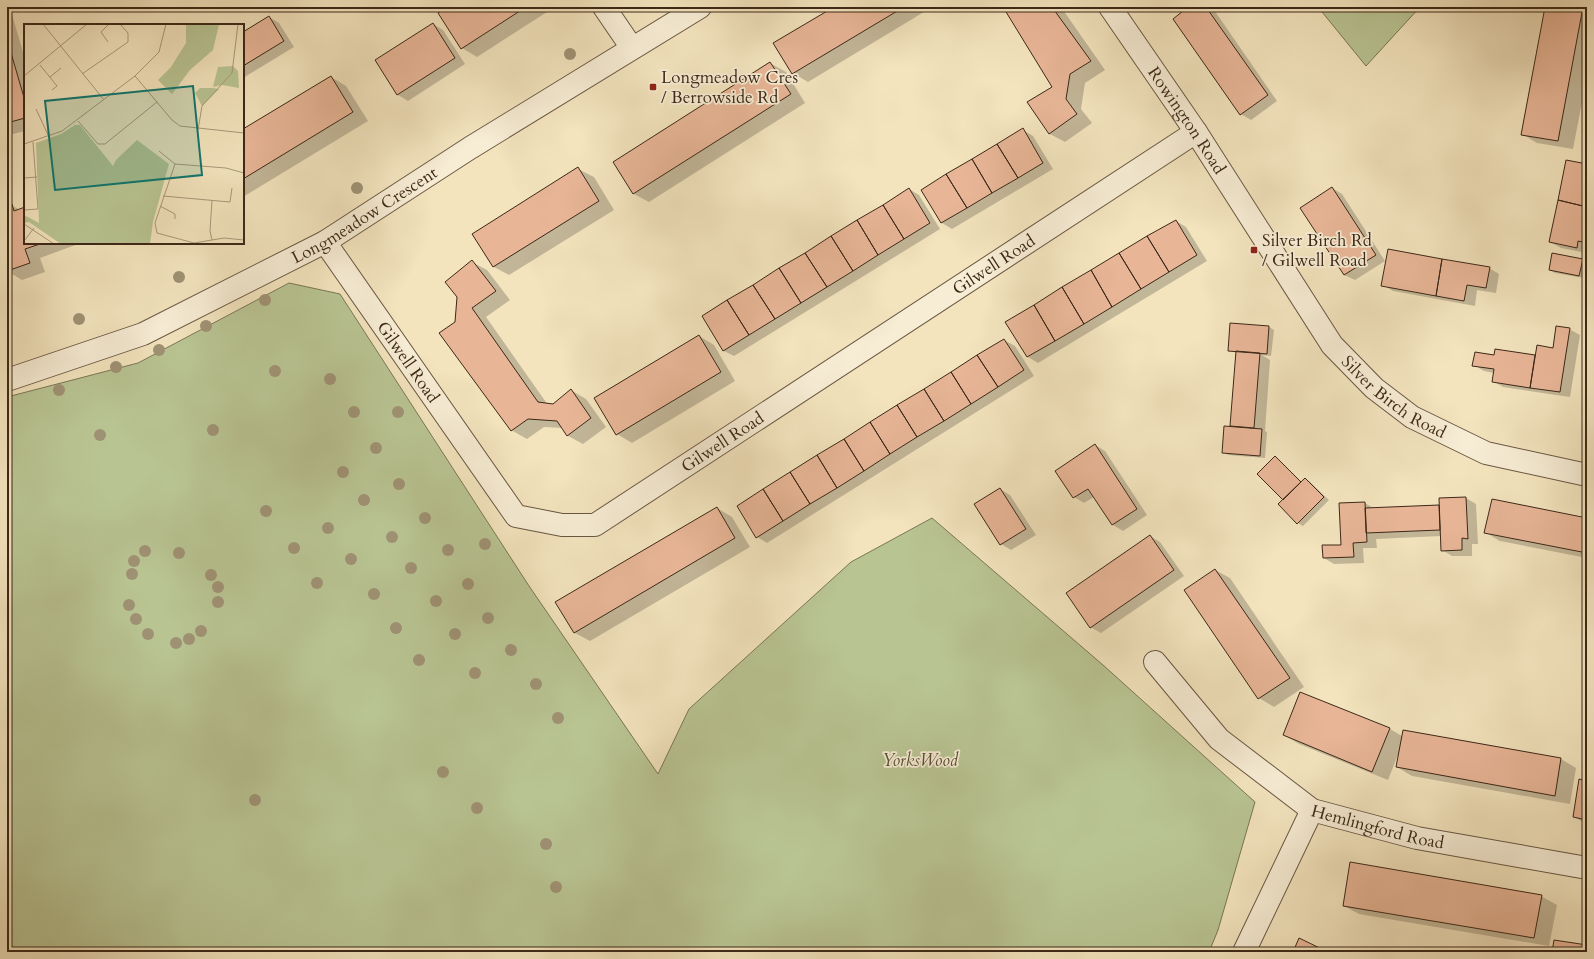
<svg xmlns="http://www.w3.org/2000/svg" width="1594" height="959" font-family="Cardo,serif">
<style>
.green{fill:#b9c493;stroke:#7a7656}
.shadow{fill:#0003}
.building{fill:#e8b697;stroke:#3c2818}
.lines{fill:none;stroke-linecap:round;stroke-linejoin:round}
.street-casing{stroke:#6a5742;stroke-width:24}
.street{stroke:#f7edd5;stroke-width:22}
.tree{fill:#9f9274}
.poi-dot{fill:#8f2418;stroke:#f7edd5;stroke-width:1.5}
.labels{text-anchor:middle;stroke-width:3.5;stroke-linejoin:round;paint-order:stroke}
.poi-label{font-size:17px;fill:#3c2818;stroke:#f7edd5;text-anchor:start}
.street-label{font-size:17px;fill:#3c2818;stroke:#f7edd5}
.park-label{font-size:17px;font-style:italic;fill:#5b4f37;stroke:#f7edd5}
.inset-road{fill:none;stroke:#aa997c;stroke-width:1}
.view{fill:#0f766e;fill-opacity:0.15;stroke:#0f766e;stroke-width:2}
.inset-edge{fill:none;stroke:#3c2818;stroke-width:2}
</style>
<rect width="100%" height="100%" fill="#f3e4be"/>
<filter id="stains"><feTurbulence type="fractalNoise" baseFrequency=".005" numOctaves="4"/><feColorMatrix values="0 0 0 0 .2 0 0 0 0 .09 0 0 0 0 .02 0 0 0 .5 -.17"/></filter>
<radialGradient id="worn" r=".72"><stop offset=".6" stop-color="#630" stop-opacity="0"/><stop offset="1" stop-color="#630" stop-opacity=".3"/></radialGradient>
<path class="green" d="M1318 7H1420L1366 66Z
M289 283 340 294 529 586 658 774 689 709 851 562 932 518 1103 665 1255 802 1218 930 1209 952H7V397L138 363Z"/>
<path class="shadow" d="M450 7H544L547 12 477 57 462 48Z
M836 7H921L924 12 808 82 793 73Z
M1004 7H1061L1105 70 1085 83 1081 109 1092 123 1065 142 1050 134 1028 103 1053 87Z
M1190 7H1212L1277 101 1251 120 1241 114Z
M1546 7H1587V76L1573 149 1537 143 1522 134Z
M7 8 11 11 25 59V131L9 135 7 134Z
M269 17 279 23 294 47 243 78V33Z
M433 24 443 30 465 64 408 101 398 95Z
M770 63 786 72 805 103 649 202 634 194Z
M331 77 346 86 368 121 243 197V131Z
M1023 130 1033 136 1053 169 952 229 942 223 922 190Z
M1587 165V253L1561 248 1550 242Z
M578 169 594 177 614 210 509 275 494 267 474 235Z
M1332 188 1342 194 1385 261 1355 280 1344 275Z
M909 189 919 195 940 229 734 356 724 351 703 317Z
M11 205 20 210 25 208V243H81L40 258 45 272 22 280 7 271V207Z
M1176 221 1186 227 1207 261 1038 363 1028 357 1006 322Z
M1582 260 1587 262 1584 278 1555 273 1550 270Z
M472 262 487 270 510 300 486 317 548 405H554L571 390 586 399 606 427 583 444 568 436 563 428 544 427 527 439 511 430 456 323Z
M1489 268 1499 274 1496 293 1477 290 1475 306 1393 291 1383 285Z
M1269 327 1274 330 1271 356 1262 355 1270 360 1265 431 1267 432 1265 458 1228 455 1223 452 1231 427 1237 353 1229 350Z
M1569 329 1580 335 1570 397 1503 387 1493 381 1494 373 1484 371 1474 365 1495 356 1496 350 1536 356 1554 349Z
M699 336 714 345 735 381 632 443 617 434Z
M1004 340 1015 346 1034 376 767 543 757 537Z
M1095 445 1105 451 1147 515 1123 531 1113 525 1094 497 1084 503 1074 497 1056 471Z
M1275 457 1302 483 1306 479 1310 482 1329 500 1303 526 1298 523 1284 500Z
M1000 489 1010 495 1036 535 1011 550 1001 544Z
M1466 498 1476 504 1478 544H1472V556H1452L1442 550 1441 536 1376 539 1377 548H1363L1364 563 1334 564 1324 558 1342 546 1365 503 1375 509 1440 506Z
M717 508 732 517 750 547 590 641 575 633 557 603Z
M1587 519V558L1500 541 1485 532Z
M1150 536 1160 542 1184 576 1101 633 1090 627Z
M1215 570 1230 578 1304 687 1274 707 1259 698Z
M1390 729 1402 736 1403 731 1561 759 1576 768 1570 804 1412 776 1397 767 1399 752 1388 780 1299 744 1284 735Z
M1587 782V824L1574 817Z
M1541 896 1557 905 1549 946 1359 914 1344 906Z"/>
<path class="building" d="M448 7H526L461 49 438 13Z
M834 7H904L792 74 773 43Z
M1003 7H1052L1091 61 1070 74 1066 99 1077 114 1049 134 1027 102 1052 87Z
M1188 7H1206L1268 95 1240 115 1173 19Z
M1545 7H1583L1558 141 1521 135Z
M269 16 284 41 243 66V32Z
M433 23 455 58 397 95 375 60Z
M7 39 25 101V118L7 123Z
M770 62 791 94 633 194 613 162Z
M331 76 353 112 243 179V129Z
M1023 128 1043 163 1018 178 997 144Z
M997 144 1018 178 992 193 972 159Z
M972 159 992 193 967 208 946 174Z
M1566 160 1587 164V207L1558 200Z
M578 167 599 201 493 267 472 234Z
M946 174 967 208 941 223 921 190Z
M1332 187 1376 255 1344 275 1300 208Z
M909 188 930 223 904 239 883 205Z
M1558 200 1587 207V243L1578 241 1577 248 1549 242Z
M12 204 14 211 25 207V243H43L25 249 30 263 7 271V206Z
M883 205 904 239 878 255 857 220Z
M857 220 878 255 853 271 831 236Z
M1176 220 1197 255 1169 272 1147 236Z
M831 236 853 271 827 287 805 253Z
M1147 236 1169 272 1141 289 1119 253Z
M1388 249 1442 259 1436 296 1381 286Z
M805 253 827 287 801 303 779 268Z
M1119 253 1141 289 1112 307 1091 270Z
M1552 253 1583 259 1579 276 1549 270Z
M1442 259 1490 267 1486 288 1467 285 1464 301 1436 296Z
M472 260 496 291 472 308 538 402 553 404 571 389 591 418 567 436 557 421 528 419 511 431 439 333 455 322 457 297 445 282Z
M779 268 801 303 775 319 753 285Z
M1091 270 1112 307 1084 324 1062 287Z
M753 285 775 319 749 335 727 300Z
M1062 287 1084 324 1055 341 1034 305Z
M727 300 749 335 723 351 702 316Z
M1034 305 1055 341 1027 357 1005 322Z
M1230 323 1269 326 1267 354 1228 351Z
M1556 326 1570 328 1560 392 1530 388 1537 345 1553 348Z
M699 335 721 372 616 435 594 398Z
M1004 339 1024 370 998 387 977 355Z
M1495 349 1535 355 1530 388 1492 382 1494 369 1472 366 1475 352 1494 355Z
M1236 351 1260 353 1254 428 1230 426Z
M977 355 998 387 971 404 951 372Z
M951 372 971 404 944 421 924 389Z
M924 389 944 421 917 437 897 405Z
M897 405 917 437 890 454 870 422Z
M870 422 890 454 864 471 844 439Z
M1224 426 1262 429 1260 456 1222 453Z
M844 439 864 471 837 488 817 455Z
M1095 444 1137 509 1112 525 1088 489 1073 498 1055 471Z
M817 455 837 488 810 504 790 472Z
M1275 456 1301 482 1283 500 1257 474Z
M790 472 810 504 783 521 763 489Z
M1305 478 1324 497 1297 524 1278 504Z
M1000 488 1026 529 1000 545 974 504Z
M763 489 783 521 756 538 737 506Z
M1466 497 1468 539 1462 538V550L1441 551 1439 498Z
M1492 499 1587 518V553L1484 533Z
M1365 502 1367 542 1353 543 1354 557 1323 558 1322 545H1341L1339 503Z
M1439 505 1440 530 1366 533 1365 508Z
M717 507 735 538 574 633 555 602Z
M1150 535 1174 570 1090 628 1066 593Z
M1215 569 1290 678 1258 699 1184 590Z
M1300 692 1390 728 1372 772 1283 735Z
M1403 730 1561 758 1555 796 1396 767Z
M1579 779 1587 781V820L1573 817Z
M1350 862 1542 895 1534 938 1343 906Z
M1299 938 1328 952H1293Z
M1554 940 1587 945V952H1552Z"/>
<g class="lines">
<defs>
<g id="street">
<path d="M604 7 632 48"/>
<path id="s1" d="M1110 7 1196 132 1332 345 1374 388 1412 417 1486 453 1587 475"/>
<path id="s2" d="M325 242 516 516 562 525H595L1196 132"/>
<path id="s3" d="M7 380 143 334 325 242 470 148 700 7"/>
<path id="s4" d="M1155 662 1219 739 1312 810 1417 838 1587 868"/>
<path d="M1244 952 1312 810"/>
</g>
</defs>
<use href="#street" class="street-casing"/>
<use href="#street" class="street"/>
</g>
<g class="tree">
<circle cx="570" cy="54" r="6"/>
<circle cx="357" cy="188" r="6"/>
<circle cx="179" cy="277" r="6"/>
<circle cx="265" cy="300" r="6"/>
<circle cx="79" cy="319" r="6"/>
<circle cx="206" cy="326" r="6"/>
<circle cx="159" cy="350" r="6"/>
<circle cx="116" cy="367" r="6"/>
<circle cx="275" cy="371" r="6"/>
<circle cx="330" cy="379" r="6"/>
<circle cx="59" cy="390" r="6"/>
<circle cx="354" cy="412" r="6"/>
<circle cx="398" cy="412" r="6"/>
<circle cx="213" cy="430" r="6"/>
<circle cx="100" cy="435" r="6"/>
<circle cx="376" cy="448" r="6"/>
<circle cx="343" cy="472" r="6"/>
<circle cx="399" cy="484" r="6"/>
<circle cx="364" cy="500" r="6"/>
<circle cx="266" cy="511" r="6"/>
<circle cx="425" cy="518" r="6"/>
<circle cx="328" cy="528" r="6"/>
<circle cx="392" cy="537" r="6"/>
<circle cx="485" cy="544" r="6"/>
<circle cx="294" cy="548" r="6"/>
<circle cx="448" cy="550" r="6"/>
<circle cx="145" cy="551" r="6"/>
<circle cx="179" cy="553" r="6"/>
<circle cx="351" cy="559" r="6"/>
<circle cx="134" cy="561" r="6"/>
<circle cx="411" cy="568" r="6"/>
<circle cx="132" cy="574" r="6"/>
<circle cx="211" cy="575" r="6"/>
<circle cx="317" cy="583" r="6"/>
<circle cx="468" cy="584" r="6"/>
<circle cx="218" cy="587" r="6"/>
<circle cx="374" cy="594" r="6"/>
<circle cx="436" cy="601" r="6"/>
<circle cx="218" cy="602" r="6"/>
<circle cx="129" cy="605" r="6"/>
<circle cx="488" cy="618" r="6"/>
<circle cx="136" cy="619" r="6"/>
<circle cx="396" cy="628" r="6"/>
<circle cx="201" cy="631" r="6"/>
<circle cx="148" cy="634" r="6"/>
<circle cx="455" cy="634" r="6"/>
<circle cx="189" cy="639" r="6"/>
<circle cx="176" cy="643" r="6"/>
<circle cx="511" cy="650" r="6"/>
<circle cx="419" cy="660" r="6"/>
<circle cx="475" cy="673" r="6"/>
<circle cx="536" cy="684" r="6"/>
<circle cx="558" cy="718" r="6"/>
<circle cx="443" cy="772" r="6"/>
<circle cx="255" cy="800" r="6"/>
<circle cx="477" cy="808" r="6"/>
<circle cx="546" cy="844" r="6"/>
<circle cx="556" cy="887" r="6"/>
</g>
<g class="poi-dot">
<rect x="649" y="83" width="8" height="8" rx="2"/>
<rect x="1250" y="246" width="8" height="8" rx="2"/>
</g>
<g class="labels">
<g class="poi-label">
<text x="661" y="83">Longmeadow Cres<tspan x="661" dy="20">/ Berrowside Rd</tspan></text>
<text x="1262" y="246">Silver Birch Rd<tspan x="1262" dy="20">/ Gilwell Road</tspan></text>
</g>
<g class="street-label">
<text dy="6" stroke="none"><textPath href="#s1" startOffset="137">Rowington Road</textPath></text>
<text dy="6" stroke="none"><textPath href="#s3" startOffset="395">Longmeadow Crescent</textPath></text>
<text dy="6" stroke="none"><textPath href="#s2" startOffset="890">Gilwell Road</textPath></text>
<text dy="6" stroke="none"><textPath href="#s2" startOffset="146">Gilwell Road</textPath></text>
<text dy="6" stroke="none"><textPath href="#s1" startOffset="486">Silver Birch Road</textPath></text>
<text dy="6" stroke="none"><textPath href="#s2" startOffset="566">Gilwell Road</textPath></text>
<text dy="6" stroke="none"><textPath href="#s4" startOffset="285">Hemlingford Road</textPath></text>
</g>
<g class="park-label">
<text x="920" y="766">YorksWood</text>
</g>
</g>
<g transform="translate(24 24)">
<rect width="220" height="220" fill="#f3e4be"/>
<path d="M162 0H195L189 26 166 46 148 70 134 56 147 43 162 19ZM209 42 214 47 215 64 198 61 189 63 194 43ZM176 64H188L195 65 178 82 171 69ZM51 101H56L89 142 92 136 113 116 145 140 129 198 126 220H37L5 198 0 199V191L15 199 12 119 37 110Z" fill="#b9c493"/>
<path class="inset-road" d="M19 0 80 76M84 18 77 8 85 0M16 41 33 62 28 66M58 50 104 18V9L96 0M0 52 63 0M111 52 148 96 156 102 220 109M26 53 37 44M12 85 25 113M54 97 74 120H81L133 78M174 106 178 82 208 49 214 0M0 120 38 107 111 52 135 28 142 0M135 127 151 140 202 144 220 149M151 140 131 199 133 209 170 219 200 214 220 216M0 154 13 153M139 172 206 178 208 164M136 182 151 190V195M0 186 14 185 9 118M0 200 30 220M188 216 186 207 188 176M0 217 10 204"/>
<path class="view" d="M169 62 178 151 31 166 21 77Z"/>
<rect width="220" height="220" class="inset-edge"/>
</g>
<rect width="1594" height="959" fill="none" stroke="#f3e4be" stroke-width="24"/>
<rect x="8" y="8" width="1578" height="943" fill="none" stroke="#3c2818" stroke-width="2"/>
<rect x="12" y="12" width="1570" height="935" fill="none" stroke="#3c2818"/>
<rect width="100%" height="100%" filter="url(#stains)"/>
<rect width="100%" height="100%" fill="url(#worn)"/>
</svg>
